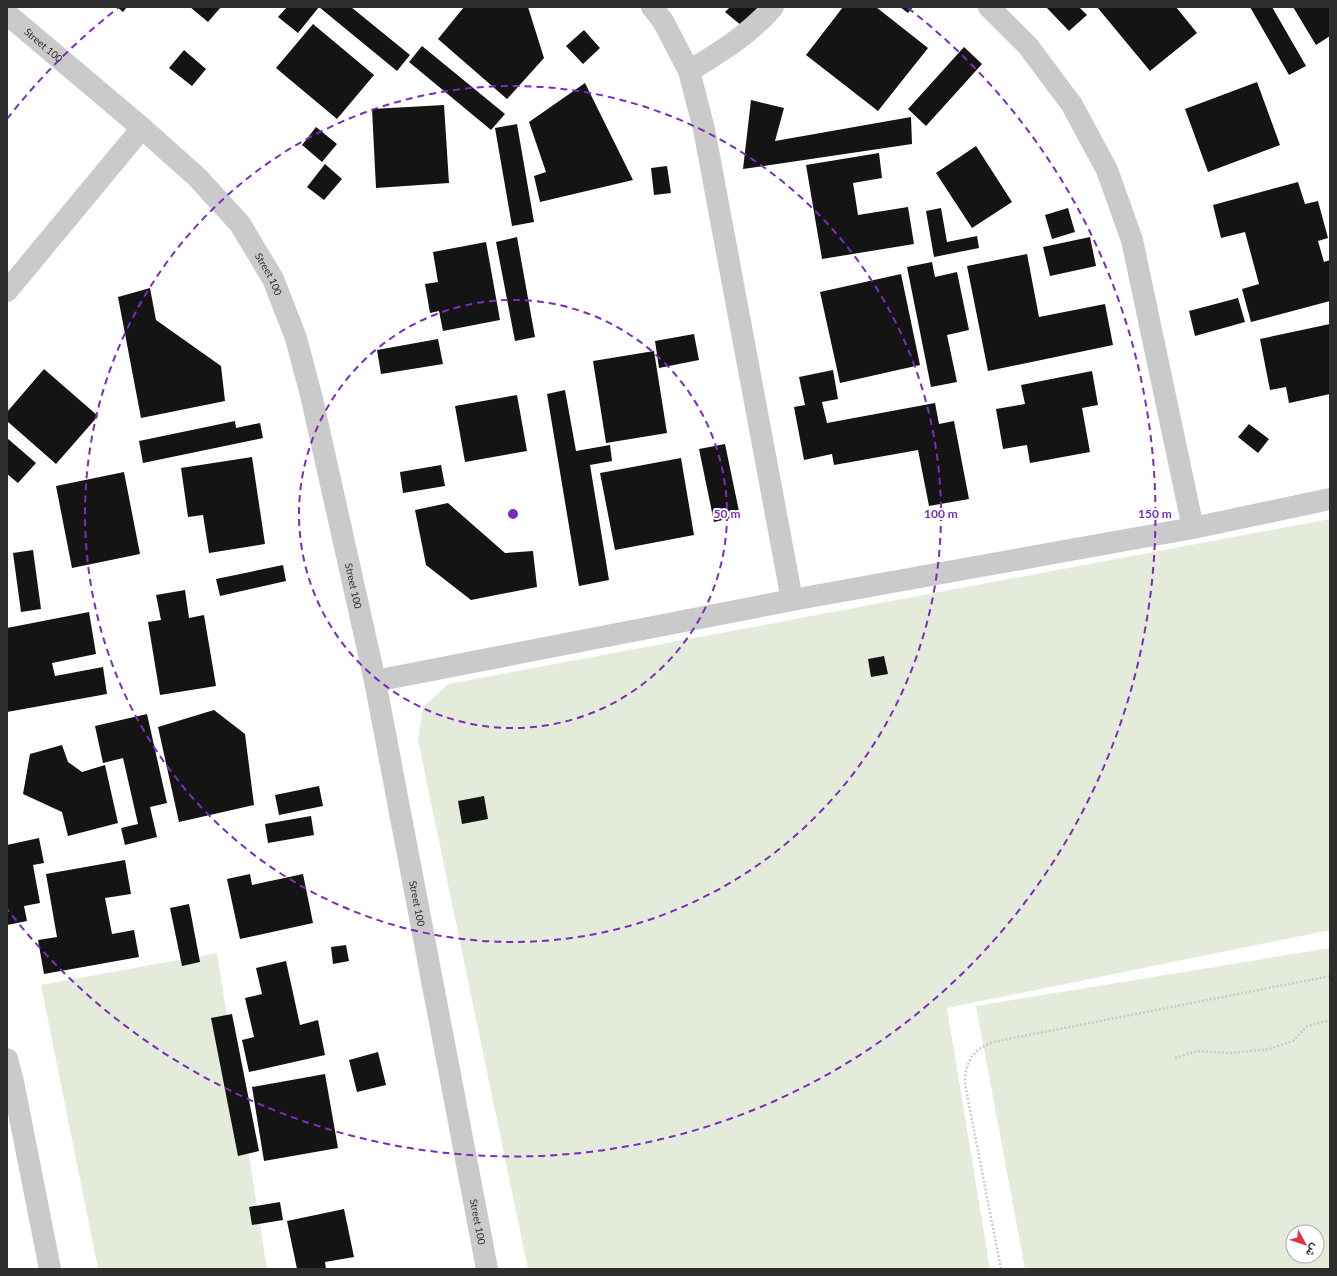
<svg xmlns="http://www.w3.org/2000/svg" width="1337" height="1276" font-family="Lato,Vazirmatn,sans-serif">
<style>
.green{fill:#e4ebdb;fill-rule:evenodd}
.building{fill:#141414}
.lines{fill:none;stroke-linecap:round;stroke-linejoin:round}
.path{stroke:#cacaca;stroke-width:2.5;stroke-dasharray:2 2;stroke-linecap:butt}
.minor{stroke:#cacaca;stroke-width:22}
.ring{fill:none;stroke:#7b2cbf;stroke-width:2;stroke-dasharray:7 5}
.labels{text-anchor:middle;stroke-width:4;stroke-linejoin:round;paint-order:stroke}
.street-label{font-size:10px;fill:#2d2d2d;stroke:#fff}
.centre{fill:#7b2cbf;stroke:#fff;stroke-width:2}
.ring-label{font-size:12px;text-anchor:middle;font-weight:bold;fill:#7b2cbf;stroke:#fff;stroke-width:4;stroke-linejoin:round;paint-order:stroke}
</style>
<rect width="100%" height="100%" fill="#fff"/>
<path class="green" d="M1330 519V930L947 1008 990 1269H528L418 740 423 707 448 684Z
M1330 948V1269H1025L976 1006ZM1293 1232H1317V1256H1293Z
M217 953 267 1269H98L41 985Z"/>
<path class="building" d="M117 7H127L123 12Z
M190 7H221L208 22Z
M287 7H351L410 55 397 71 319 7 298 33 278 17Z
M464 7H528L544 58 507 99 438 39Z
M730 7H759L742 26 725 12Z
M843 7H876L928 48 878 111 806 55Z
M900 7H913L908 13Z
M1046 7H1079L1087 15 1069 31Z
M1097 7H1176L1197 33 1150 71Z
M1250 7H1272L1306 66 1289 75Z
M1293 7H1330V36L1316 45Z
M313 24 374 75 337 119 276 68Z
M584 30 600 48 583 64 566 46Z
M422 46 505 114 491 130 409 62Z
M964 47 982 64 926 126 908 109Z
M184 50 206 69 192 86 169 68Z
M1257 82 1280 145 1208 172 1185 109Z
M585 83 633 180 540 202 534 176 546 172 529 122Z
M751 100 784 108 775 141 911 117 912 144 743 169Z
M444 105 449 183 376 188 372 109Z
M517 124 534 222 512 226 495 128Z
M316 127 337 144 322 162 302 145Z
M976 146 1012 202 972 228 936 173Z
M879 153 882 178 853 183 858 215 908 207 914 244 822 259 806 165Z
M325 164 342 179 324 200 307 187Z
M667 166 671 193 654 195 651 168Z
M1298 182 1305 204 1318 201 1328 238 1318 241 1324 262 1330 260V301L1251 322 1242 289 1259 284 1245 232 1221 238 1213 205Z
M941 208 947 242 977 236 979 248 934 257 926 211Z
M1068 208 1075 232 1052 239 1045 215Z
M517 237 535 337 515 341 496 242Z
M1090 237 1096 266 1050 276 1043 247Z
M486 242 500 320 443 331 439 311 430 313 425 284 438 282 433 252Z
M1027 254 1039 317 1105 304 1113 345 988 371 967 266Z
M932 262 935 277 957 272 969 330 947 335 957 382 931 387 907 267Z
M901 274 920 365 840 383 820 292Z
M150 288 156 320 221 366 225 401 141 418 118 297Z
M1238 298 1245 322 1195 336 1189 311Z
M1330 324V394L1289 403 1286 387 1270 390 1260 339Z
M694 334 699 360 659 368 655 341Z
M438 339 443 364 381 374 377 350Z
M654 351 667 433 606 443 593 361Z
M44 369 98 416 56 464 7 421V412Z
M833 370 838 399 822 402 827 423 935 403 939 424 954 421 969 499 929 506 918 450 834 465 832 454 804 460 794 407 805 405 799 377Z
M1092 371 1098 405 1082 408 1090 452 1030 463 1027 445 1003 449 996 409 1025 404 1021 385Z
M565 390 576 451 610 445 612 461 590 465 609 580 579 586 547 394Z
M517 395 527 451 465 462 455 406Z
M235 421 236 428 260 423 263 438 143 463 139 441Z
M1249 424 1269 439 1258 453 1238 437Z
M7 438 36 463 18 483 7 474Z
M725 444 740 516 714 522 699 449Z
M252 457 265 544 209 553 203 515 188 517 181 468Z
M681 458 694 535 615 550 600 473Z
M441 465 445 486 403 493 400 472Z
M124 472 140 554 72 568 56 486Z
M448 503 505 553 533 551 537 587 471 600 426 565 415 510Z
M33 550 41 609 21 612 13 553Z
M283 565 286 581 220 596 216 579Z
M185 590 189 618 204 615 216 686 160 695 148 622 161 620 156 595Z
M89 612 96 654 52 663 55 676 103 667 107 694 7 712V628Z
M884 656 888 674 871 677 868 659Z
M214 710 245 734 254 805 179 822 158 727Z
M147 714 167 803 150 807 157 837 125 845 121 828 138 824 123 758 103 763 95 726Z
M62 745 68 762 82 772 105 765 118 823 68 836 62 812 23 794 30 754Z
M319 786 323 806 279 815 275 795Z
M484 796 488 819 462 824 458 801Z
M311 816 314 835 268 843 265 824Z
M39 838 44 863 33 865 40 903 24 906 27 921 7 925V845Z
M125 860 131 894 105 898 112 934 134 930 139 957 44 974 38 940 57 937 46 874Z
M250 874 252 885 303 874 313 923 240 939 227 879Z
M189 904 200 962 182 966 170 908Z
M346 945 349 961 333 964 331 947Z
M286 961 300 1025 318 1020 325 1055 249 1072 242 1040 254 1037 245 998 262 994 256 968Z
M232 1014 259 1151 238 1156 211 1018Z
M378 1052 386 1085 357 1092 349 1060Z
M325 1074 338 1148 264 1161 252 1087Z
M280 1202 283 1220 252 1225 249 1207Z
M344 1209 354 1257 325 1262 326 1269H297L287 1221Z"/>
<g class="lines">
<path class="path" d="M1175 1058 1197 1051 1231 1053 1269 1049 1293 1041 1307 1026 1330 1020
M1001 1269 965 1084C965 1062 972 1050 993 1042L1330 976"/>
<g class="minor">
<path d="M652 7 663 21 689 71 704 129 792 600"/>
<path d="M989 7 1028 46 1072 105 1107 170 1132 240 1193 528"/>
<path id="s1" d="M7 14 142 128 197 177 240 224 273 279 296 338 312 399 375 681 487 1269"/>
<path d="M689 71C719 53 750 34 773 7"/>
<path d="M7 291 142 128"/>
<path d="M375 681 792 600 1193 528 1330 499"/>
<path d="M7 1059 13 1082 50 1269"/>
</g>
</g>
<g class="ring">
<circle cx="513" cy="514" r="214"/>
<circle cx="513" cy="514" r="428"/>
<path d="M7 119A642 642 0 0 1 118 8M908 8A642 642 0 1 1 7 909"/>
</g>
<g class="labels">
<g class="street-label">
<text dy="4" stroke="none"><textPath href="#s1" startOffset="48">Street 100</textPath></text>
<text dy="4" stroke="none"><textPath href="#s1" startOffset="372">Street 100</textPath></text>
<text dy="4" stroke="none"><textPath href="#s1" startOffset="696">Street 100</textPath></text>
<text dy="4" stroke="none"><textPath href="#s1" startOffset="1020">Street 100</textPath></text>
<text dy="4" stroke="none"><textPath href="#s1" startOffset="1344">Street 100</textPath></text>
</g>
</g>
<circle cx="513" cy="514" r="6" class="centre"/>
<g class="ring-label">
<text x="727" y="518">50 m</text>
<text x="941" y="518">100 m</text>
<text x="1155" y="518">150 m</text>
</g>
<rect width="1337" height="1276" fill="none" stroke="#2d2d2d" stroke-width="16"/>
<g transform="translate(1305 1244) rotate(130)"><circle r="19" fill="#ffffff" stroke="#ababab"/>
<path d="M0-3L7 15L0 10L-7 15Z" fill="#e52f46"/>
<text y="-6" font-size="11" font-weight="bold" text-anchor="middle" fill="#2d2d2d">ش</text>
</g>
</svg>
